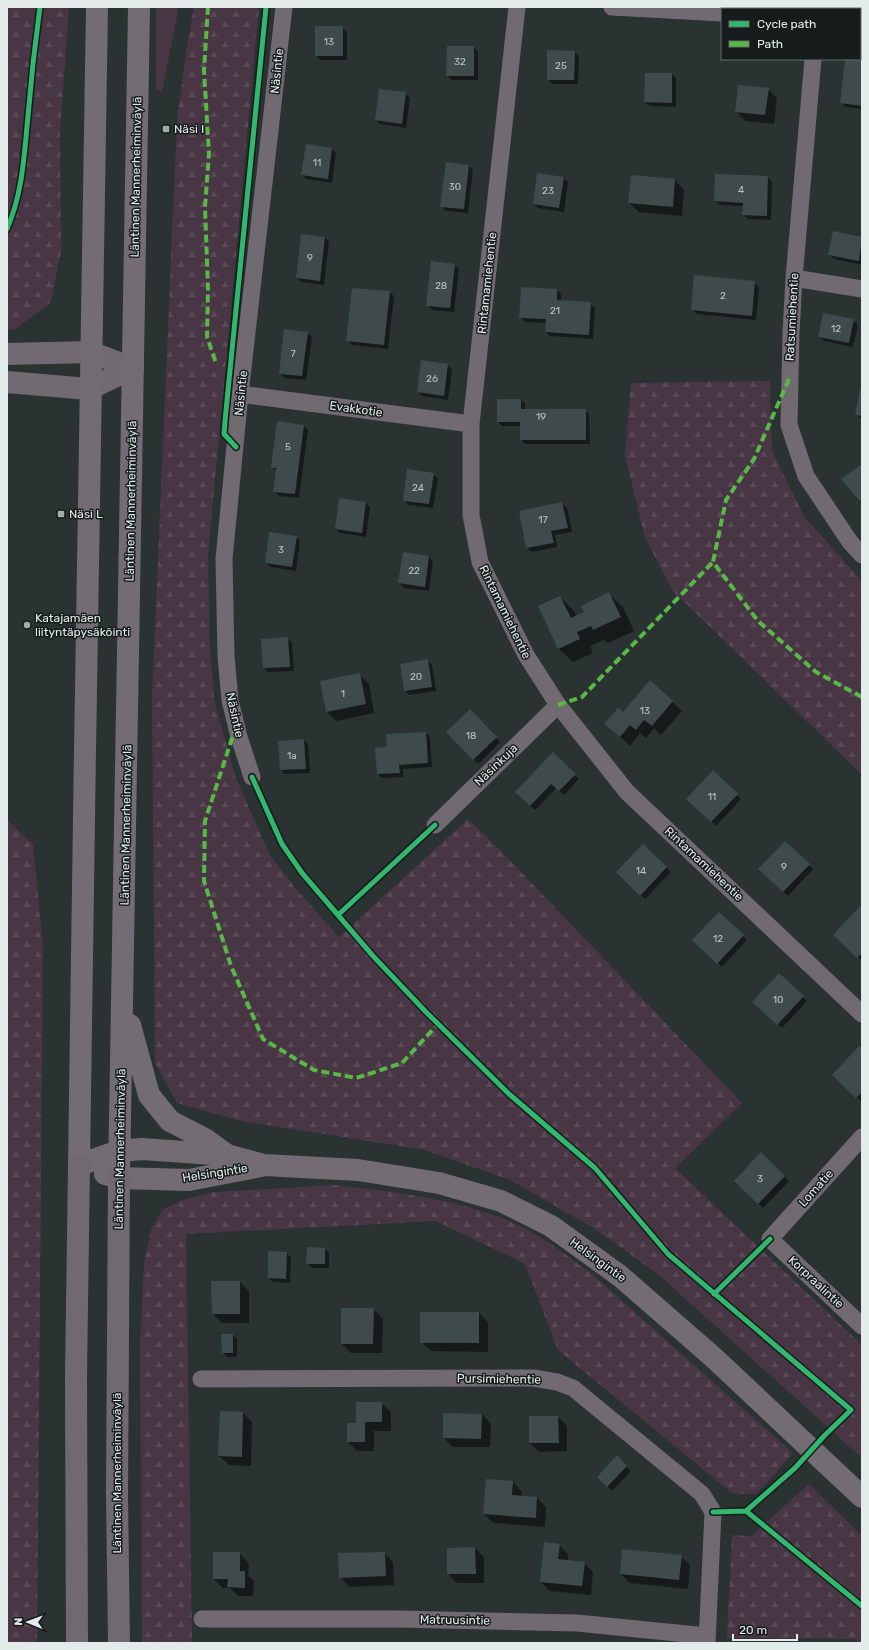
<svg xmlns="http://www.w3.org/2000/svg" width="869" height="1650" font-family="Rubik,sans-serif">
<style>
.grass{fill:#483644}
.forest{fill:url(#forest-firs)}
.shadow{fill:#0007}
.building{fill:#3f4b4b}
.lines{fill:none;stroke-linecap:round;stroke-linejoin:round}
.minor{stroke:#716a70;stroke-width:17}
.tertiary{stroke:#716a70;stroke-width:22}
.secondary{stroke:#736c73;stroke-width:22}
.primary{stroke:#706970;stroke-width:22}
.quiet{stroke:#58b947;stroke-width:4;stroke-dasharray:8 4;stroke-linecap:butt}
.cycleway-casing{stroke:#151c1b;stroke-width:8}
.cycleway{stroke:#33b770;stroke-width:5}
.poi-dot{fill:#a2abaa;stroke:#151c1b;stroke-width:1.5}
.labels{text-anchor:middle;stroke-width:3;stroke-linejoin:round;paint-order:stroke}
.number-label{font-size:10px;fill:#bac4c3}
.street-label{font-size:12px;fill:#e3eceb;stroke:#151c1b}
.poi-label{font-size:12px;fill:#e3eceb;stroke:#151c1b;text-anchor:start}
</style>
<defs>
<pattern id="forest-firs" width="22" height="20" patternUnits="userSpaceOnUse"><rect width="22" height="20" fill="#483644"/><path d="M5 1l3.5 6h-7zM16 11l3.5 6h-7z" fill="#5a4a56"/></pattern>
</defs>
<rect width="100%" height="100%" fill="#2a3232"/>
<path class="grass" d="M156 7H179L162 92 156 90Z"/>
<path class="forest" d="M7 7H69L60 132 61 251 51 302 14 330H7Z
M194 7H259L208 555 210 646 214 700 235 776 270 855 296 889 339 937 468 819 495 845 742 1103 675 1168 862 1345V1458L659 1275 595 1229 510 1180 425 1150 241 1121 177 1103 155 1063 152 698 177 120 187 46Z
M770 381 772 451 804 516 862 581V775L673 591 645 538 625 455 631 383Z
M7 820 33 844 43 946 37 1643H7Z
M337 1185C400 1193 464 1199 522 1227 548 1240 570 1258 593 1275L793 1453 757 1494H733L558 1350 525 1264 436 1221 186 1234 192 1643H142L140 1346 144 1263 151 1230 162 1210 182 1200 214 1192Z
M809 1484 862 1536V1643H857V1639L727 1638 732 1535 751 1536Z"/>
<path class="shadow" d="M343 28 347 32V60H320L316 55Z
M474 47 478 52V80H451L447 75Z
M575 52 579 56 578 84H552L548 79Z
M862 61V109L845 107 841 102Z
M646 74H672L676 78V107L650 106 645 102Z
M768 89 777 98 774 124 745 121 736 111Z
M405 93 410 98 406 128 380 124 376 120Z
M332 149 336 153 332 183 306 179 302 175Z
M469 166 473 170 468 213 446 211 441 206Z
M716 175 768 177 772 182 771 220 748 219 743 215 744 206 720 205 715 201Z
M563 178 568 182 564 212 538 208 534 204Z
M675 180 684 190 682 216 639 212 629 203Z
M834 232 862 238V265L834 259 829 255Z
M325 237 329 242 324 285 301 282 297 278Z
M455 265 459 269 454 312 432 310 427 305Z
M754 282 759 287 756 320 697 314 692 309Z
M557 290 561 294V302L590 303 595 308 593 339 550 336 546 332V323L525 322 520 317Z
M389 292 394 296 388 349 352 345 347 340Z
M853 320 858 325 853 347 824 341 819 337Z
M307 333 312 337 306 380 284 378 280 373Z
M448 365 452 370 448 400 422 396 418 392Z
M862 391V419L856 414Z
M498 400H521L525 404V410H585L589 414 590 444H525L521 439V426H502L498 422Z
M304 426 308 430 299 498 279 496 274 491 277 472 272 467Z
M433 474 438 478 433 508 408 505 404 500Z
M366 503 370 507 366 537 340 533 336 529Z
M562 503 567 508 572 532 555 535 557 547 532 552 527 548Z
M296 537 300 541 296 571 271 567 266 563Z
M404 553 429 557 433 561 429 591 404 588 399 583Z
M609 594 623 607 634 631 608 643 604 640 590 646 593 653 573 662 559 649 539 607 560 597 574 611 577 617 585 613Z
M288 638 292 643 294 671 268 672 264 668 262 640Z
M428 660 432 665 436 691 409 695 405 690Z
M360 675 369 684 374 713 336 721 327 712Z
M650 682 682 711 661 735 654 728 646 738 640 733 630 746 605 723 623 713Z
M470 711 500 742 478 764 447 732Z
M426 733 430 737 432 767 403 769V777L382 778 378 774 388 748Z
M304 740 308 744 310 773 285 774 281 770Z
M553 754 579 779 564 795 556 788 535 810 516 792Z
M713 772 741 799 716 826 688 799Z
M785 842 813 869 788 896 760 869Z
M643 845 671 872 645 899 617 872Z
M862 910V961L834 935Z
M719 913 747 940 722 967 694 940Z
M779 975 807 1001 782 1028 754 1002Z
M862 1051V1101H861L833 1075Z
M761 1154 789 1181 763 1208 735 1181Z
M324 1249 329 1253V1268H312L307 1263Z
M286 1253 291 1257 290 1283 273 1282 269 1278Z
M240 1282 249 1291V1323H222L213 1314Z
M373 1309 383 1319 382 1353H351L342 1344Z
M479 1313 488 1322V1352L431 1351 421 1342Z
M232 1335 237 1339V1357H227L223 1352Z
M381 1403 391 1412V1431H374V1451H357L348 1442 357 1424Z
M243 1413 252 1422 251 1466 229 1465 219 1456Z
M482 1414 491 1424 490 1447H453L444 1438Z
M558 1417 567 1426V1451L539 1452 530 1443Z
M617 1457 631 1471 612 1491 598 1477Z
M513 1482 522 1492V1497L537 1498 546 1507 545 1527 493 1523 484 1514Z
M559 1545 568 1554V1561L584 1563 593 1572 591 1595 550 1591 541 1582Z
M475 1548 484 1557V1583H457L448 1574V1549Z
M239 1553 249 1563 248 1576 254 1581 253 1596H238L230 1588H223L214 1579Z
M384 1553 393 1562 394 1585 349 1587 340 1577Z
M681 1556 690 1565 688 1589 630 1583 621 1574Z"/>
<path class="building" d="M315 26H343V56H315Z
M447 46H474V76H446Z
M547 50 575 51 574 80H547Z
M845 59 862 60V106L840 103Z
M645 73H672V103L644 102Z
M738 85 769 88 765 115 735 112Z
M379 89 406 92 402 124 375 120Z
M306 144 332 148 328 179 301 175Z
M446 162 469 165 464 209 440 207Z
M537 173 564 177 559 208 533 204Z
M715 174 768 176 767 216 742 215 743 203 714 201Z
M631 175 675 179 673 207 628 203Z
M833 231 862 237 859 261 828 255Z
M301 234 325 237 320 281 296 278Z
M431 261 455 264 450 308 426 306Z
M694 275 755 281 752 316 691 310Z
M521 287 557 289V300L591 302 589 335 545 332 546 319 519 318Z
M352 288 390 291 384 345 346 341Z
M823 313 854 319 849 343 818 337Z
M284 329 308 332 302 376 279 374Z
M421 360 448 364 444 396 417 392Z
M860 389 862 390V416L855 415Z
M497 399H521V409H586V440H520V422H497Z
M277 421 304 425 295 494 273 492 276 468H271Z
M862 464V499L860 501 841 479Z
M407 469 434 473 429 504 403 501Z
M339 498 366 502 362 533 335 529Z
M562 502 568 528 551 531 554 543 526 548 519 511Z
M269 532 297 536 292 567 265 563Z
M403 552 429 556 425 587 398 583Z
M609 592 621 617 593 630 591 626 577 632 580 639 558 649 538 606 560 596 571 618 584 612 581 606Z
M288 637 290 667 263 668 261 639Z
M428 659 432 687 404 691 400 664Z
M360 673 366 704 326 712 320 681Z
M650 680 673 701 652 726 644 720 636 730 630 725 620 737 604 724 618 708 623 712Z
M470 709 497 737 473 760 446 732Z
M426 732 428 763 399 765 400 773 377 774 375 748 387 747 386 734Z
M304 739 306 769 280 770 278 741Z
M553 752 576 774 559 791 551 784 530 806 515 792Z
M713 770 738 794 711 822 686 799Z
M785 841 810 864 783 892 758 869Z
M643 844 667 867 640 896 616 872Z
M860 906 862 908V953L857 958 833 935Z
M719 912 744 935 717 964 692 940Z
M779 973 804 996 777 1025 752 1002Z
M859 1046 862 1049V1092L856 1098 832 1075Z
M761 1152 785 1176 758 1204 734 1181Z
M307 1247 325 1248V1264H306Z
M268 1251 287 1252 286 1279 268 1278Z
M211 1281H240V1314H212Z
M341 1308H374L373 1344H341Z
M420 1312H479V1343H420Z
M221 1334H233V1353H222Z
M356 1402H382V1422H365V1442H347V1423H356Z
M220 1411 243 1412 242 1457 218 1456Z
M443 1413 482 1414 481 1439 443 1438Z
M529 1416H558L559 1443H529Z
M617 1455 627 1466 607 1487 597 1477Z
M486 1479 513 1481 512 1495 537 1497 536 1518 483 1514Z
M544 1542 560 1544 558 1559 585 1562 582 1586 540 1582Z
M475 1547 476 1574H447V1548Z
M622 1549 682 1555 679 1580 620 1574Z
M213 1552H240V1571H245V1588L227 1587 228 1579H213Z
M385 1552 386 1576 339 1578 338 1553Z"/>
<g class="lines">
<path class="minor" d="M517 7 471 424V515L480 562 526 655 558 705 627 792 862 1014
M612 7 722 13
M860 18H862
M813 59 794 278 791 333 789 425 806 476 850 542 862 555
M794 278 862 289
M240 394 471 424
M252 777 239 737 230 700 226 656 224 559 240 394 284 7
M435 825 558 705
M862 1137 770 1239 862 1326
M201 1379 533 1378 557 1382 573 1388 702 1494 713 1512 707 1643
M202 1619H397L577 1623 707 1636"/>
<path class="tertiary" d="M7 354 90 352 133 368
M7 382 89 389 133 368"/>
<path class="secondary" d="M130 1025 149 1095 170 1121 205 1139 227 1155
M79 1165C85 779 89 393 97 7
M79 1165 119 1151 142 1149 227 1155 264 1165 358 1170 439 1183 501 1201 551 1226 620 1276 713 1357 862 1497
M105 1174 119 1178 189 1180 261 1166
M119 1178C125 788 133 397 139 7"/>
<path class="primary" d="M119 1178 117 1494 119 1643
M77 1643 76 1377 79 1165"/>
<path class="quiet" d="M208 7 204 70 209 154 205 207 208 289 207 337 216 363
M789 379 754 459 726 500 713 562 758 621 816 672 862 697
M558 705 582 697 713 562
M236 726 205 821 204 881 231 966 263 1039 314 1070 356 1078 402 1063 438 1024"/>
<defs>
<path id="cycleway" d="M7 229C23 192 24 155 28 116 31 79 35 43 40 7
M236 447 224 434 225 421 266 7
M252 777 282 844 302 873 373 956 426 1012 509 1094 595 1168 668 1254 851 1410 825 1435 795 1468 746 1511
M338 915 435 825
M714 1294 770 1239
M713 1512 746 1511 862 1606"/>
</defs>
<use href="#cycleway" class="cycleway-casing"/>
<use href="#cycleway" class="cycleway"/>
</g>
<g class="poi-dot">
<rect x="162" y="125" width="8" height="8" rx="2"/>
<rect x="57" y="510" width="8" height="8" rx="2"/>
<circle cx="27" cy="625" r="4"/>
</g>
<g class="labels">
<g class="number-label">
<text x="329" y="45">13</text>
<text x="460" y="65">32</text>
<text x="561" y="69">25</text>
<text x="317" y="166">11</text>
<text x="455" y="190">30</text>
<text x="741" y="193">4</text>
<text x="548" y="194">23</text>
<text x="310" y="261">9</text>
<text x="441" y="289">28</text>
<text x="723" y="299">2</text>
<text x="555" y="314">21</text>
<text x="836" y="332">12</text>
<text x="293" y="357">7</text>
<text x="432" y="382">26</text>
<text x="541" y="420">19</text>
<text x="288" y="450">5</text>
<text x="418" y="491">24</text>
<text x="543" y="523">17</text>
<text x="281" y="553">3</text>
<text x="414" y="574">22</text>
<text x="416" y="680">20</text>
<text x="343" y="697">1</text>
<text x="645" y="714">13</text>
<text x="471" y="739">18</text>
<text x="292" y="759">1a</text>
<text x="712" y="800">11</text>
<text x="784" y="870">9</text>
<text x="641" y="874">14</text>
<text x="718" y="942">12</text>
<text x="778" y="1003">10</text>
<text x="760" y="1182">3</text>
</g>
<g class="street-label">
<text transform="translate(277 71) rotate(-84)" y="4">Näsintie</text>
<text transform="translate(136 177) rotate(-89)" y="4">Läntinen Mannerheiminväylä</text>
<text transform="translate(487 283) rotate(-84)" y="4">Rintamamiehentie</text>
<text transform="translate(792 317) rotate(-87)" y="4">Ratsumiehentie</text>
<text transform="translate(241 393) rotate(-84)" y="4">Näsintie</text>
<text transform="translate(356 409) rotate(8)" y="4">Evakkotie</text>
<text transform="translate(131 501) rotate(-89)" y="4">Läntinen Mannerheiminväylä</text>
<text transform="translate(505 612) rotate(64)" y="4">Rintamamiehentie</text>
<text transform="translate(235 715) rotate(78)" y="4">Näsintie</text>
<text transform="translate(496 765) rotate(-44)" y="4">Näsinkuja</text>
<text transform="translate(126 825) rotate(-89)" y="4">Läntinen Mannerheiminväylä</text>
<text transform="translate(704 864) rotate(43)" y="4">Rintamamiehentie</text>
<text transform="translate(120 1149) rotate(-89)" y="4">Läntinen Mannerheiminväylä</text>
<text transform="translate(215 1173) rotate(-9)" y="4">Helsingintie</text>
<text transform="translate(816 1188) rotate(-48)" y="4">Lomatie</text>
<text transform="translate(598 1260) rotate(36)" y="4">Helsingintie</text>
<text transform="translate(816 1282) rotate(43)" y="4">Korpraalintie</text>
<text transform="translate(499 1379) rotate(1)" y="4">Pursimiehentie</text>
<text transform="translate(117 1473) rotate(-90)" y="4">Läntinen Mannerheiminväylä</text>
<text transform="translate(455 1620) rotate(1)" y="4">Matruusintie</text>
</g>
<g class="poi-label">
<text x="174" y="133">Näsi I</text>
<text x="69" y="518">Näsi L</text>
<text x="35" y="622">Katajamäen<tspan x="35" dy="14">liityntäpysäköinti</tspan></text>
</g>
</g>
<rect width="869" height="1650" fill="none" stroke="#e3eceb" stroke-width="16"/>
<rect x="721" y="8" width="140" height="52" fill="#151c1b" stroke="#676f6e"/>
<rect x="729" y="21" width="20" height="6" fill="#33b770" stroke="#676f6e"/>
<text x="757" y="28" font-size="12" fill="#e3eceb">Cycle path</text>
<rect x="729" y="41" width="20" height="6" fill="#58b947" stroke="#676f6e"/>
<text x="757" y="48" font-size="12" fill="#e3eceb">Path</text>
<g transform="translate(28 1622) rotate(271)" stroke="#151c1b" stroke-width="3" paint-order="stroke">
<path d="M0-3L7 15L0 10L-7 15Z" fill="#e3eceb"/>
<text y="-6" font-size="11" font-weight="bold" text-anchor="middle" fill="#e3eceb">N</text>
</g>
<path d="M733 1634v6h64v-6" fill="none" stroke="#e3eceb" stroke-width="2"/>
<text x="739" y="1634" font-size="12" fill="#e3eceb" stroke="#151c1b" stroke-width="3" paint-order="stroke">20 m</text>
</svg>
